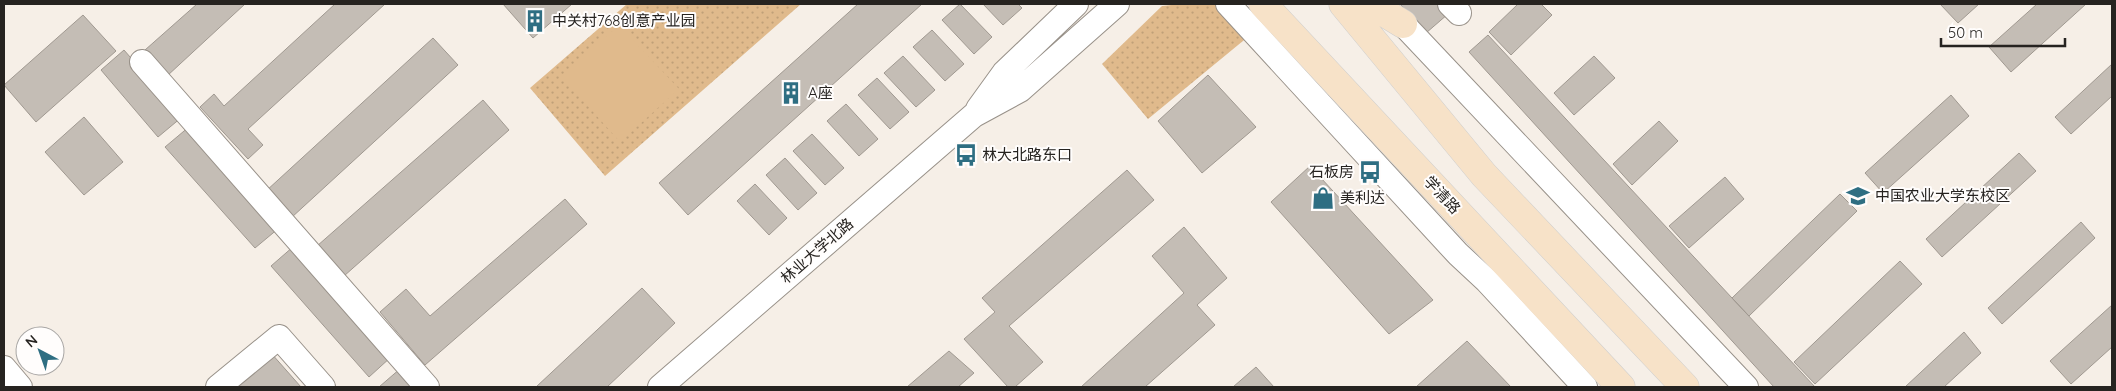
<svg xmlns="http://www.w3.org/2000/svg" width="2116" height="391" font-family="Quicksand,'Noto Sans SC',sans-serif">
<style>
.green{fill:url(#green-dots)}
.pitch{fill:#e0ba8c}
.building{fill:#c4bdb5;stroke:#a09991}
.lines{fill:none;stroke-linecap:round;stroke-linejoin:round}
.minor-casing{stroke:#989189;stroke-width:26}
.major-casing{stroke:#cfcfce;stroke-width:29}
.minor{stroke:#fff;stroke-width:24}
.major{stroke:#f7e2c8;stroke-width:28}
.labels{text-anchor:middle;stroke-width:4;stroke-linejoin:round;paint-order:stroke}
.poi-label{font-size:15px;fill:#262320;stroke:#fffdfc;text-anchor:start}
.street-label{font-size:15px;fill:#262320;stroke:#fffdfc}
</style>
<defs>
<pattern id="green-dots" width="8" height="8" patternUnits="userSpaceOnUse" patternTransform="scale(1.25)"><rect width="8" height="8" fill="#e0ba8c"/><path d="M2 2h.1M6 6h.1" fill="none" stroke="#c0a078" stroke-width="1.8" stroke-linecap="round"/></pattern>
</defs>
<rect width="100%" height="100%" fill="#f6efe7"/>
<path class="green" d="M627 4H801L605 176 530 88Z
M1181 4H1218L1249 36 1148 119 1102 64 1162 6Z"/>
<path class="pitch" d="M619 25 679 89 620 142 561 76Z"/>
<path class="building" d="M197 4H245L167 76 145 50Z
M335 4H385L248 129 263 145 248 159 200 107 214 94 224 106Z
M503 4H572L533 38Z
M858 4H922L688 215 659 183Z
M960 4 992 37 974 54 942 20Z
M983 4H1018L1022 8 1003 25Z
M1400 4H1438L1448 14 1426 33Z
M1518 4H1541L1552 15 1511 55 1489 32Z
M1940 4H1979L1958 23Z
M2037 4H2086L2011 72 1989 47Z
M83 15 116 51 36 122 4 85Z
M932 30 964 64 945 81 913 47Z
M1488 35 1732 298 1815 387H1774L1469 52Z
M433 38 458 65 291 218 266 191Z
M124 50 182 117 158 137 101 70Z
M903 56 935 90 916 107 884 73Z
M1594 56 1615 78 1574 115 1554 93Z
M2112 64V96L2071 134 2055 117Z
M1208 75 1256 127 1202 173 1158 121Z
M877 78 909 112 890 129 858 95Z
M1951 95 1969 116 1883 193 1865 173Z
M483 100 509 130 344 276 317 246Z
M846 104 878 139 859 156 827 121Z
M84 117 123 162 84 195 45 152Z
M1659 121 1678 141 1632 185 1613 164Z
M190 126 279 228 255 248 165 147Z
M812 134 844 168 825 185 793 151Z
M2019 153 2036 171 1942 257 1926 239Z
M785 158 817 193 798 210 766 175Z
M1310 166 1433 300 1389 334 1271 202Z
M1127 170 1154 200 1009 326 1043 362 1015 387H1008L964 339 995 312 982 298Z
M1725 177 1744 199 1689 248 1669 226Z
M755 184 787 218 769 235 737 201Z
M1840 194 1857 211 1749 316 1732 298Z
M565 199 587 224 425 365 380 312 406 289 430 316Z
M2081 222 2095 238 2002 324 1988 308Z
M1184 227 1227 278 1197 305 1215 325 1145 387H1081L1184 293 1152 256Z
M294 246 391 357 369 377 271 266Z
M1900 261 1922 284 1815 384 1794 362Z
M642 288 675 323 607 387H536Z
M2112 305V347L2071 384 2050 361Z
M1964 332 1981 353 1944 387H1905Z
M1467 341 1511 387H1416Z
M949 351 974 373 958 387H907Z
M271 353 301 387H232Z
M1256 367 1274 387H1233Z
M401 368 417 387H379Z"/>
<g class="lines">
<defs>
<path id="minor" d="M1228 4 1458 254 1487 281 1585 387
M1450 4 1459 13
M1403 24 1746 387
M142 62 427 387
M978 109 1004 73 1076 4
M4 368 20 387
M218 387 279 337 323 387
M660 387 974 115 1020 90 1117 4"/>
<path id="major" d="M1263 4 1621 387
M1343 4 1484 175 1685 387
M1351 13 1375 7 1403 24"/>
</defs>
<use href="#minor" class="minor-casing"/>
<use href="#major" class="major-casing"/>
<use href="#minor" class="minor"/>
<use href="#major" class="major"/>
</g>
<defs>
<symbol id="building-bare" viewBox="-9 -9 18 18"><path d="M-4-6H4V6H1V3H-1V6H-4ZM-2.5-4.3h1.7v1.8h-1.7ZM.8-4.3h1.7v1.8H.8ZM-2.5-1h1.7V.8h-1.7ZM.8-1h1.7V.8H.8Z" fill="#2e6e82" stroke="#fffdfc" stroke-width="2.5" paint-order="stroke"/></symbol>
<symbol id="bus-bare" viewBox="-9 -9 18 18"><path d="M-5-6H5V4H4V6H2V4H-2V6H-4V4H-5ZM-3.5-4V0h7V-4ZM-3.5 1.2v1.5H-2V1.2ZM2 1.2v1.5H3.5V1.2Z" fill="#2e6e82" stroke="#fffdfc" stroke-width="2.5" paint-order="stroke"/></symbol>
<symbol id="university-bare" viewBox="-9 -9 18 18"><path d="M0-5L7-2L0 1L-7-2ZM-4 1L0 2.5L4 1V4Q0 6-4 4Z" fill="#2e6e82" stroke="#fffdfc" stroke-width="2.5" paint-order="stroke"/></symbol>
<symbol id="shop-bare" viewBox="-9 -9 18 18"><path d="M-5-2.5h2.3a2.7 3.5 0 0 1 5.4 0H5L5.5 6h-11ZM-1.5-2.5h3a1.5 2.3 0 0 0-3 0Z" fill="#2e6e82" stroke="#fffdfc" stroke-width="2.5" paint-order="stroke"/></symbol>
</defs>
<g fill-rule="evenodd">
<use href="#building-bare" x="519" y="5" width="32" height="32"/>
<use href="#building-bare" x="775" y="77" width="32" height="32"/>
<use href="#bus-bare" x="950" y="139" width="32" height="32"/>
<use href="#bus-bare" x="1354" y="156" width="32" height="32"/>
<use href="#university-bare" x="1842" y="180" width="32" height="32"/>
<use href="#shop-bare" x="1307" y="182" width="32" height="32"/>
</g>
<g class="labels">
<g class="poi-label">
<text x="552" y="26">中关村768创意产业园</text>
<text x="808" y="98">A座</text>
<text x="982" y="160">林大北路东口</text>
<text x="1354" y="177" text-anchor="end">石板房</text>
<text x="1875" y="201">中国农业大学东校区</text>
<text x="1340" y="203">美利达</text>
</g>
<g class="street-label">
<text transform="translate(1442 195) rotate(47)" y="5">学清路</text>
<text transform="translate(817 251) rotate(-41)" y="5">林业大学北路</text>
</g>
</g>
<rect width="2116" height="391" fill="none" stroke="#262320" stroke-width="10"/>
<g transform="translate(40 351) rotate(319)"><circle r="24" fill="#fffdfc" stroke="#a8a6a4"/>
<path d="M0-4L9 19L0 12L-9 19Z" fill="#2e6e82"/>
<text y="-8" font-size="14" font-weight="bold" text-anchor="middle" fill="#262320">N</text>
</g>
<path d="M1941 38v8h124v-8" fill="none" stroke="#262320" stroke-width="2.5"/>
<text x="1948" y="38" font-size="15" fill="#262320" stroke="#fffdfc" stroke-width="4" paint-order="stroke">50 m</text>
</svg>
